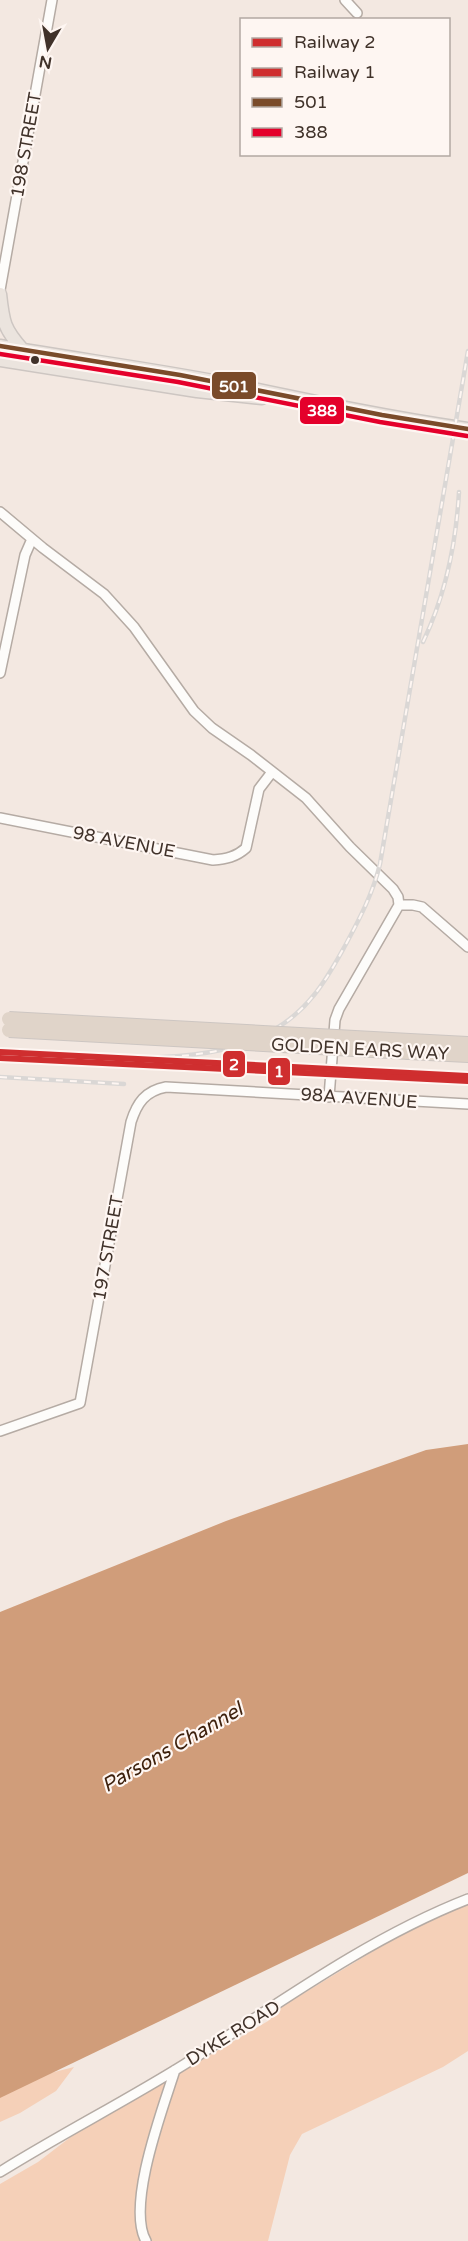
<svg xmlns="http://www.w3.org/2000/svg" width="468" height="2241" font-family="'Varela Round',sans-serif">
<style>
.green{fill:#f5d0b8}
.water{fill:#d09d7a}
.lines{fill:none;stroke-linecap:round;stroke-linejoin:round}
.minor-casing{stroke:#b5aba4;stroke-width:12}
.major-casing{stroke:#cdc6c2;stroke-width:15}
.highway-casing{stroke:#cdc6c2;stroke-width:16}
.minor{stroke:#fdfcfa;stroke-width:9}
.major{stroke:#ebe4de;stroke-width:12}
.highway{stroke:#e0d4c9;stroke-width:14}
.rail-casing{stroke:#dad7d5;stroke-width:4.5}
.rail{stroke:#fef6f2;stroke-width:2;stroke-dasharray:7;stroke-linecap:butt}
.highway-bridge-casing{stroke:#cdc6c2;stroke-width:16;stroke-linecap:butt}
.highway-bridge{stroke:#e0d4c9;stroke-width:14}
.bus-1-casing{stroke:#fef6f2;stroke-width:9}
.bus-2-casing{stroke:#fef6f2;stroke-width:9}
.bus-1{stroke:#7a4b2a;stroke-width:4.5}
.bus-2{stroke:#e4002b;stroke-width:4.5}
.rail-1-casing{stroke:#fef6f2;stroke-width:10}
.rail-2-casing{stroke:#fef6f2;stroke-width:10}
.rail-1{stroke:#cf2e2f;stroke-width:6}
.rail-2{stroke:#cf2e2f;stroke-width:6}
.bus-dot{fill:#40322a;stroke:#fef6f2;stroke-width:2}
.labels{text-anchor:middle;stroke-width:4.5;stroke-linejoin:round;paint-order:stroke}
.street-label{font-size:18px;fill:#40322a;stroke:#fef6f2}
.water-label{font-size:20px;font-style:italic;fill:#3e210d;stroke:#fef6f2}
.line-badge{stroke:#fef6f2;stroke-width:2}
.badge-label{font-size:16px;text-anchor:middle;font-weight:bold;fill:#fff}
</style>
<rect width="100%" height="100%" fill="#f3e8e1"/>
<path class="green" d="M468 1903V2051L443 2067 302 2134 290 2155 268 2241H0V2184L38 2162 72 2136 268 2021 271 2014 281 2007 403 1933Z
M74 2067 56 2091 20 2113 0 2122V2095L27 2079Z"/>
<path class="water" d="M468 1444V1873L0 2098V1612L226 1521 426 1450Z"/>
<g class="lines">
<defs>
<path id="minor" d="M345 0 357 13
M0 290 52 0
M0 512 43 548 104 594 134 627 194 711 212 728 251 755 306 798 350 847 393 889 398 897 399 905 339 1009 335 1020 329 1097
M0 673 25 555 32 539
M0 818 213 860C226 859 236 857 246 848L259 789 272 772
M399 905H413L422 907 468 947
M0 1431 80 1403 131 1122C137 1103 145 1091 166 1087L468 1104
M0 2172C61 2134 124 2102 185 2064 275 2006 368 1938 468 1899
M146 2241C126 2205 163 2108 175 2070"/>
<path id="major" d="M0 294C3 322 4 329 23 350
M0 346C80 360 160 370 239 386 315 402 391 418 468 429
M0 360 197 391 262 398"/>
<path id="highway" d="M410 1041 468 1044
M409 1052 468 1055"/>
</defs>
<use href="#minor" class="minor-casing"/>
<use href="#major" class="major-casing"/>
<use href="#highway" class="highway-casing"/>
<use href="#minor" class="minor"/>
<use href="#major" class="major"/>
<use href="#highway" class="highway"/>
<defs>
<path id="rail" d="M423 642C446 594 456 544 459 492
M98 1058C174 1058 262 1061 314 995 327 979 336 962 346 944 360 918 373 893 380 864L468 351
M0 1077 124 1084"/>
</defs>
<use href="#rail" class="rail-casing"/>
<use href="#rail" class="rail"/>
<defs>
<path id="highway-bridge" d="M9 1019 410 1041
M9 1030 409 1052"/>
</defs>
<use href="#highway-bridge" class="highway-bridge-casing"/>
<use href="#highway-bridge" class="highway-bridge"/>
<defs>
<path id="bus-1" d="M0 346 180 375 382 415 468 429"/>
<path id="bus-2" d="M0 354 178 382 380 422 467 436"/>
</defs>
<use href="#bus-1" class="bus-1-casing"/>
<use href="#bus-2" class="bus-2-casing"/>
<use href="#bus-1" class="bus-1"/>
<use href="#bus-2" class="bus-2"/>
<defs>
<path id="rail-1" d="M0 1052 468 1076"/>
<path id="rail-2" d="M0 1058 468 1081"/>
</defs>
<use href="#rail-1" class="rail-1-casing"/>
<use href="#rail-2" class="rail-2-casing"/>
<use href="#rail-1" class="rail-1"/>
<use href="#rail-2" class="rail-2"/>
</g>
<circle class="bus-dot" cx="35" cy="360" r="5"/>
<g class="labels">
<g class="street-label">
<text transform="translate(26 145) rotate(-80)" y="6">198 STREET</text>
<text transform="translate(124 842) rotate(11)" y="6">98 AVENUE</text>
<text transform="translate(360 1049) rotate(3)" y="6">GOLDEN EARS WAY</text>
<text transform="translate(359 1098) rotate(4)" y="6">98A AVENUE</text>
<text transform="translate(108 1248) rotate(-80)" y="6">197 STREET</text>
<text transform="translate(233 2033) rotate(-32)" y="6">DYKE ROAD</text>
</g>
<g class="water-label">
<text transform="translate(172 1747) rotate(-30)" y="7">Parsons Channel</text>
</g>
</g>
<g class="line-badge">
<rect x="211" y="371" width="46" height="29" rx="6" fill="#7a4b2a"/>
<rect x="299" y="396" width="46" height="29" rx="6" fill="#e4002b"/>
<rect x="222" y="1050" width="24" height="28" rx="6" fill="#cf2e2f"/>
<rect x="267" y="1057" width="24" height="29" rx="6" fill="#cf2e2f"/>
</g>
<g class="badge-label">
<text x="234" y="392">501</text>
<text x="322" y="416">388</text>
<text x="234" y="1070">2</text>
<text x="279" y="1077">1</text>
</g>
<rect x="240" y="18" width="210" height="138" fill="#fef6f2" stroke="#b2a8a2" stroke-width="1.5"/>
<rect x="252" y="38" width="30" height="9" fill="#cf2e2f" stroke="#b2a8a2" stroke-width="1.5"/>
<text x="294" y="48" font-size="18" fill="#40322a">Railway 2</text>
<rect x="252" y="68" width="30" height="9" fill="#cf2e2f" stroke="#b2a8a2" stroke-width="1.5"/>
<text x="294" y="78" font-size="18" fill="#40322a">Railway 1</text>
<rect x="252" y="98" width="30" height="9" fill="#7a4b2a" stroke="#b2a8a2" stroke-width="1.5"/>
<text x="294" y="108" font-size="18" fill="#40322a">501</text>
<rect x="252" y="128" width="30" height="9" fill="#e4002b" stroke="#b2a8a2" stroke-width="1.5"/>
<text x="294" y="138" font-size="18" fill="#40322a">388</text>
<g transform="translate(48 48) rotate(190)" stroke="#fef6f2" stroke-width="4.5" paint-order="stroke">
<path d="M0-4.5L10 22L0 15L-10 22Z" fill="#40322a"/>
<text y="-9" font-size="16" font-weight="bold" text-anchor="middle" fill="#40322a">N</text>
</g>
</svg>
